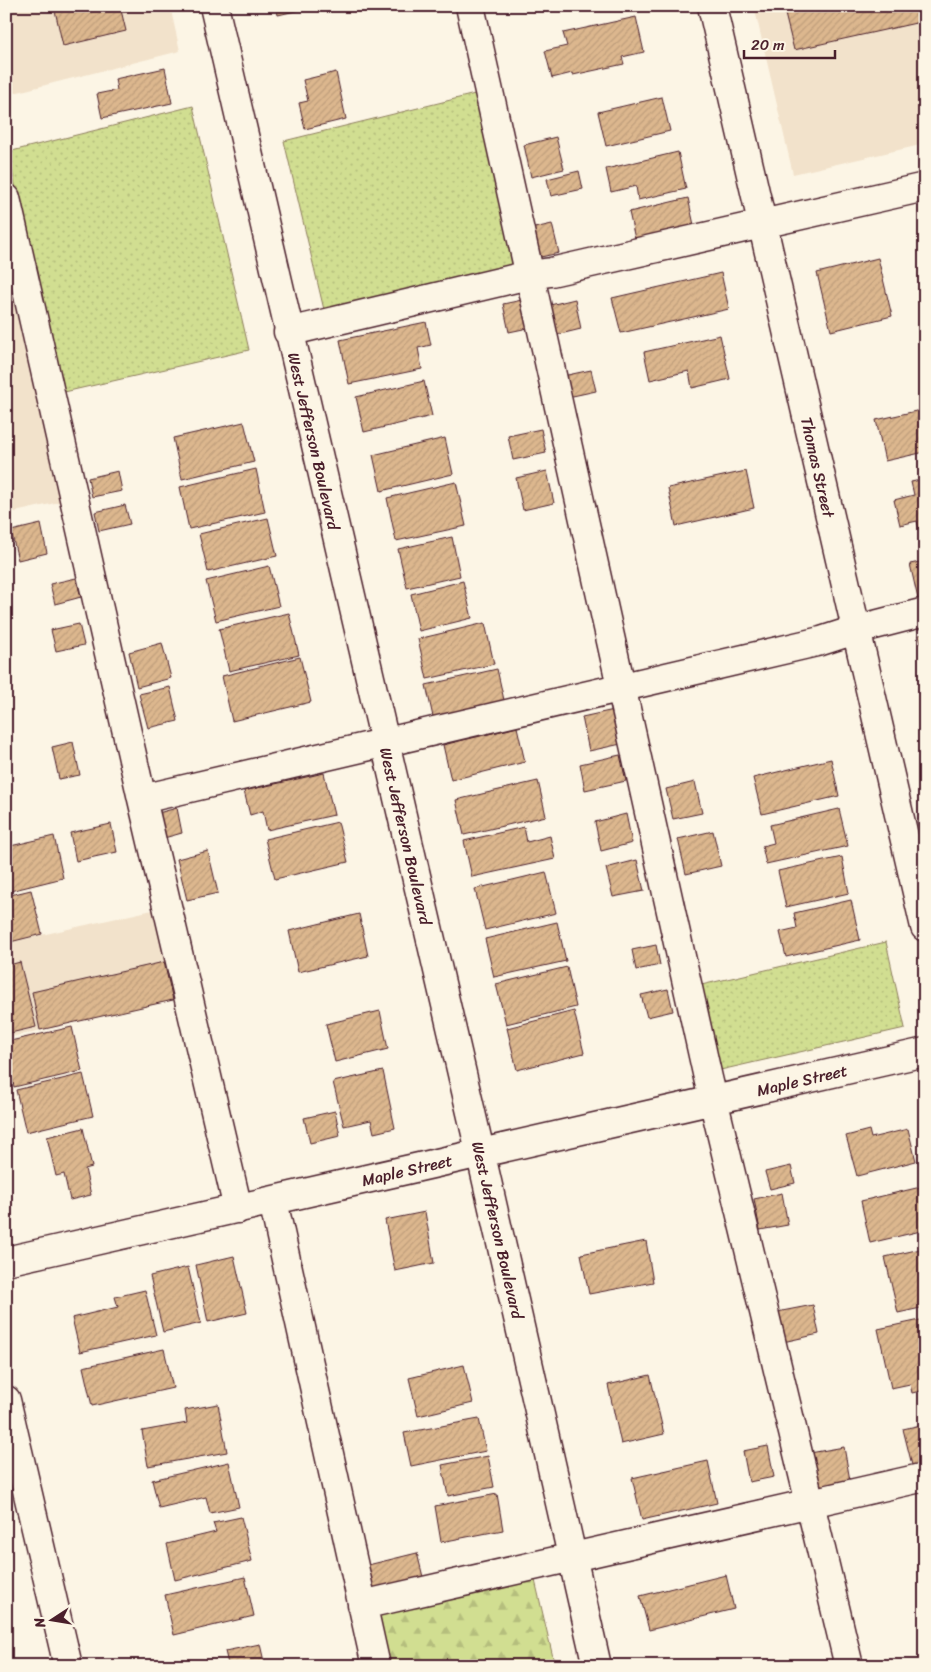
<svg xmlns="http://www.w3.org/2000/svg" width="931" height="1672" font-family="Sriracha,sans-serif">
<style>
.built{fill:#f2e2cb}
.grass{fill:url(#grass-dots);stroke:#8e7e5e}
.forest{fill:url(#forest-firs);stroke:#8e7e5e}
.building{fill:url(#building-hatch);stroke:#4a1f2b}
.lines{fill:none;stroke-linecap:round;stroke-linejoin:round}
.minor-casing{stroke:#4a1f2b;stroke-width:31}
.minor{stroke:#fcf5e5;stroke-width:28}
.labels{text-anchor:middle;stroke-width:4.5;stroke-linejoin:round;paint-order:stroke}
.street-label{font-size:16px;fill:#4a1f2b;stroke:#fcf5e5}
</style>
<defs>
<pattern id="grass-dots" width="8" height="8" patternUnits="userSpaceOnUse" patternTransform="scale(1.25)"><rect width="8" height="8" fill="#d1de91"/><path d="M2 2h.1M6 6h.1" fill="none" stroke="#b5be7d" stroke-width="1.8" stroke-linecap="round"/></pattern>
<pattern id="forest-firs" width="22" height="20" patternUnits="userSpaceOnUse" patternTransform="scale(1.25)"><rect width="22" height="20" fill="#d1de91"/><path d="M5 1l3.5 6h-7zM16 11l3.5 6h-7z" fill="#b5be7d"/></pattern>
<pattern id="building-hatch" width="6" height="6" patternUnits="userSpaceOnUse" patternTransform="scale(1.25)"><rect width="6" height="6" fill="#dcb78e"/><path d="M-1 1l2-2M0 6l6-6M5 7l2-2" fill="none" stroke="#be9d7b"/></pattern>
</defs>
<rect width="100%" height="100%" fill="#fcf5e5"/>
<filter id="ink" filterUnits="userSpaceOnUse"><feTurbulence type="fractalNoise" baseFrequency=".02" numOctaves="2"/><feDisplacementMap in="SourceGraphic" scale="10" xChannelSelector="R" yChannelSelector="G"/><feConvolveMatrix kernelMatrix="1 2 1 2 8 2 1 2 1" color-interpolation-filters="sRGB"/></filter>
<g filter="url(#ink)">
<path class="built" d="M6 6H170L180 51 6 95Z
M754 6H925V144L793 174Z
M12 278 64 501 6 514V280Z
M157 909 179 999 6 1038V943Z"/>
<path class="grass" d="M479 93 519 269 325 314 284 141Z
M193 106 249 350 60 393 8 152Z
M886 942 905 1028 716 1071 697 986Z"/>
<path class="forest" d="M534 1576 555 1666H384L372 1613Z"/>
<path class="building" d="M54 6H120L126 31 63 46Z
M276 6H317L278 15Z
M783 6H923L925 21 794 50Z
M636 17 644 52 622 57 624 64 573 75 572 73 552 78 545 51 567 46 563 33Z
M165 68 172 103 102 118 97 94 117 90 115 79Z
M336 72 346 119 305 129 299 103 308 101 303 80Z
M662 97 670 131 606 146 598 112Z
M556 137 564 169 531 177 524 145Z
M678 152 686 189 638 200 636 186 611 192 606 169Z
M579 171 583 189 551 196 547 179Z
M688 198 696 234 637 248 629 212Z
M552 224 559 253 536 258 530 229Z
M878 258 892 316 831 331 817 273Z
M721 273 729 309 621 333 612 298Z
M575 299 581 329 552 336 546 306Z
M522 300 528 328 509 332 503 304Z
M426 322 431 345 418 348 422 369 349 384 340 340Z
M720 335 730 379 692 388 689 371 650 380 644 352Z
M591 370 596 391 568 397 563 376Z
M424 381 432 416 364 432 356 397Z
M925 409V452L885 461 876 420Z
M244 422 254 462 182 479 173 438Z
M541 429 546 453 513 460 508 436Z
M445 438 453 474 381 491 373 455Z
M256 469 265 512 189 529 180 487Z
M118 471 122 491 92 497 88 478Z
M547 471 554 503 523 510 516 478Z
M746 471 754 508 676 526 668 488Z
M925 479V528L919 529 917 521 900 525 894 500 914 495 911 482Z
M456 482 466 526 396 541 387 498Z
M125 505 130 524 99 531 95 512Z
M268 518 277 556 208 572 199 534Z
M41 524 47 553 18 560 11 531Z
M452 537 460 576 407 588 398 549Z
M925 561V598L918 599 910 564Z
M269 566 279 606 216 621 206 581Z
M76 578 81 597 55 604 50 584Z
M463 581 472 618 419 631 411 594Z
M289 613 299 655 229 671 219 629Z
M485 623 494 664 427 679 418 639Z
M79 624 84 645 56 651 51 630Z
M925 634V661L919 635Z
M162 643 171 678 137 687 129 652Z
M300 657 311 702 232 721 222 676Z
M497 669 506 709 435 726 426 685Z
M170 687 178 721 148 728 139 694Z
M614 710 621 744 589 751 582 717Z
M517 727 525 762 451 780 443 745Z
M73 742 80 775 59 779 52 747Z
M620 755 626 781 585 790 580 764Z
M831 759 839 796 762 814 753 778Z
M324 773 334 815 267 830 263 811 250 815 244 791Z
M538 781 546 816 464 835 456 800Z
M695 782 702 813 673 819 666 789Z
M177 808 182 833 164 838 158 813Z
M839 809 848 846 766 864 762 846 774 843 770 825Z
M626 814 632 843 601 851 595 822Z
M338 822 348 862 275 879 265 839Z
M111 824 117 852 76 861 70 833Z
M524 827 527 842 550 836 555 859 472 877 464 841Z
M713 831 721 866 686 874 678 839Z
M54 836 63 878 6 892V847Z
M208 851 218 893 187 900 177 859Z
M842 857 849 893 786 907 778 871Z
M637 860 644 891 613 897 606 868Z
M546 872 556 913 485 930 475 889Z
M31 890 42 934 6 943V896Z
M851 900 860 940 786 957 780 932 797 928 794 913Z
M359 914 368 956 298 972 289 931Z
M557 922 566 961 494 977 485 939Z
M656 945 660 965 636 970 632 950Z
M20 962 36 1027 6 1034V966Z
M164 962 173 1000 40 1030 32 992Z
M567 967 576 1007 506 1024 496 984Z
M668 989 673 1011 647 1017 641 995Z
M380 1011 388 1049 335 1062 326 1024Z
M574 1011 584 1053 517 1070 507 1028Z
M72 1027 82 1071 14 1087 6 1052V1042Z
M383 1071 395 1128 374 1133 371 1120 344 1126 333 1082Z
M83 1074 93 1116 26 1132 16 1090Z
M335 1111 340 1136 310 1143 304 1118Z
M83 1128 92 1167 85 1169 91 1195 70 1200 64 1174 56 1176 47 1137Z
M908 1129 916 1161 857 1176 846 1136 869 1130 871 1138Z
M791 1166 795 1183 770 1189 765 1172Z
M925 1186V1230L870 1243 861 1201Z
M782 1193 788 1225 760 1230 754 1199Z
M425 1212 434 1263 395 1271 385 1220Z
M646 1241 653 1282 589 1294 581 1254Z
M925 1248V1307L898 1313 885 1257Z
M234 1256 247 1313 208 1322 196 1265Z
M188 1267 201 1323 163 1332 150 1276Z
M145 1290 156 1335 80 1352 72 1318 118 1307 115 1297Z
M813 1305 819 1334 783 1342 777 1312Z
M925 1319V1390L912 1393 910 1384 891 1388 878 1329Z
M164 1349 173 1388 92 1406 83 1367Z
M464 1365 473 1403 418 1416 409 1378Z
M650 1375 664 1434 621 1444 608 1385Z
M218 1404 227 1452 148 1466 142 1431 187 1423 185 1410Z
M479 1419 486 1451 411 1466 404 1433Z
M925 1424V1466L913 1469 903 1429Z
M768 1446 774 1477 749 1482 743 1451Z
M844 1447 851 1486 817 1493 810 1453Z
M488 1456 494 1487 448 1496 442 1465Z
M708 1461 717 1503 642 1520 632 1478Z
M229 1462 239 1507 210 1513 206 1497 159 1508 152 1480Z
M497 1494 503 1530 441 1542 435 1506Z
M241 1517 252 1561 175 1580 167 1544 216 1532 213 1523Z
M417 1553 425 1585 372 1598 364 1566Z
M726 1575 734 1609 649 1630 640 1596Z
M245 1577 254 1616 174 1635 165 1595Z
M260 1644 265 1666H219L228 1664 225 1651Z"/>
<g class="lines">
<defs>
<path id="minor" d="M214 6 486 1177 597 1666
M470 6 708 1078 849 1666
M712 6 925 927
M6 198 142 799 238 1209
M288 332 529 275 551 272 925 187
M142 799 821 641 855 630 925 612
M273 1201 376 1666
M6 1261 925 1052
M6 1400 68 1666
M362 1605 925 1477"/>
</defs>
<use href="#minor" class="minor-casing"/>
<use href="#minor" class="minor"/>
</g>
</g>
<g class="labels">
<g class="street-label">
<text transform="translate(314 441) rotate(77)" y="6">West Jefferson Boulevard</text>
<text transform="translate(818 467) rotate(77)" y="6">Thomas Street</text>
<text transform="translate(406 836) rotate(77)" y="6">West Jefferson Boulevard</text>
<text transform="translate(802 1080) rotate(-13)" y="6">Maple Street</text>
<text transform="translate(407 1170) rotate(-13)" y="6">Maple Street</text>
<text transform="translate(498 1230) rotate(77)" y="6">West Jefferson Boulevard</text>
</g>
</g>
<rect width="931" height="1672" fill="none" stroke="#fcf5e5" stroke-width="25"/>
<rect x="12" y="12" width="906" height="1647" fill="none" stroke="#4a1f2b" stroke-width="2" filter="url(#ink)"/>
<g transform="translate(52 1620) rotate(258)" stroke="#fcf5e5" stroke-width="4" paint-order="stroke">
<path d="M0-4L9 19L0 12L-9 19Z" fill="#4a1f2b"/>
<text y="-8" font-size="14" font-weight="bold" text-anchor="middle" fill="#4a1f2b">N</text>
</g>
<path d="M744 50v8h91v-8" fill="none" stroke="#4a1f2b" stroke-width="2.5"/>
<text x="751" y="50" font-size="15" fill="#4a1f2b" stroke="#fcf5e5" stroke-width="4" paint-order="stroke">20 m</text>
</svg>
